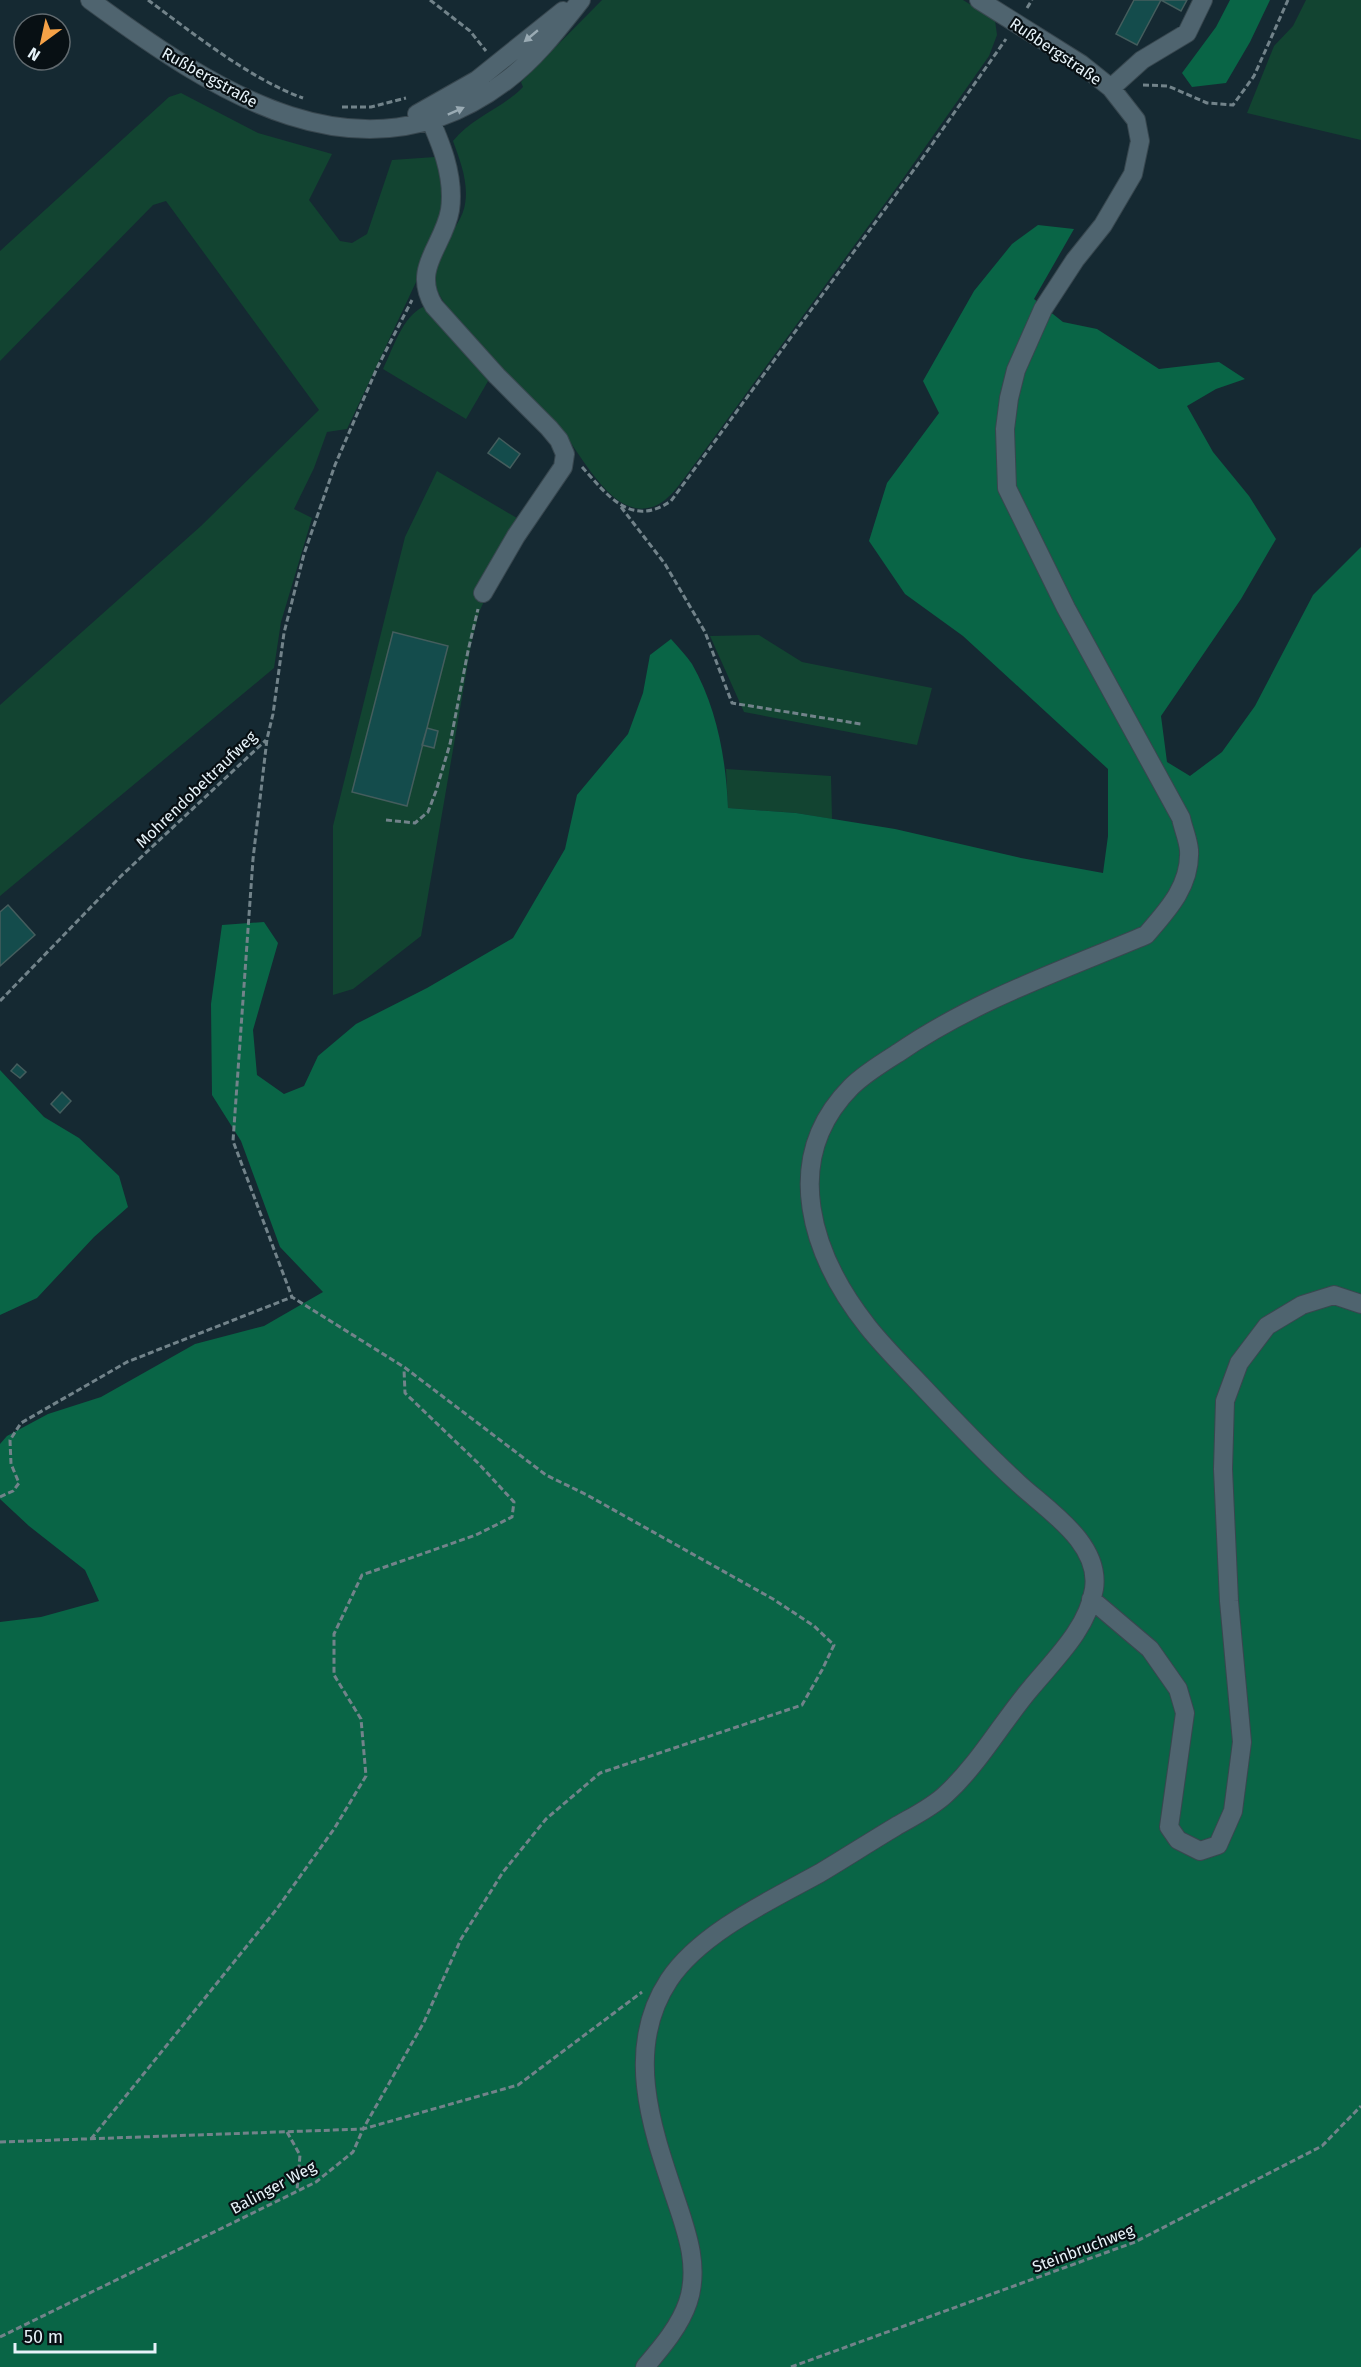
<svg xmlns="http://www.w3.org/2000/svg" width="1361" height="2367" font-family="'Fira Sans',sans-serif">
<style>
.green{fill:#124431}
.forest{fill:#096546}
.building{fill:#144c4c;stroke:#445d5d;stroke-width:1.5}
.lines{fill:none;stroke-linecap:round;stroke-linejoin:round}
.minor-casing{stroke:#38474f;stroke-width:20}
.path{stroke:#72838a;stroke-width:3;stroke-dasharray:6 3;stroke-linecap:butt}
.minor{stroke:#4f646f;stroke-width:18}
.oneway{fill:#9aabb4}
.labels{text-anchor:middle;stroke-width:4.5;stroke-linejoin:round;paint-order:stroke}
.street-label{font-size:16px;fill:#e6f2f8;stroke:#081014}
</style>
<rect width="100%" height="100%" fill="#152932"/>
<path class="green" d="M602 0H963L995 20 997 35 989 56 902 180 691 469C677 487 663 513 635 508 604 502 577 449 559 426 550 414 537 404 527 394 502 369 478 344 456 317 448 307 437 296 435 282 430 257 455 233 463 212 471 188 461 163 453 141 471 118 503 108 523 87L521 82Z
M1306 0H1361V140L1247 113 1274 46 1293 26Z
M181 93 258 133 332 154 309 200 340 241 352 243 367 234 392 160 435 157 444 183 447 210 417 280 347 429 327 432 314 468 294 509 312 518 281 622 274 668 0 896V705L201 526 319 410 166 201 153 205 0 361V251L169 97Z
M423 307 432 311 491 376 466 419 383 369C393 349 402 317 423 307Z
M437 471 522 521 480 610 472 639 421 936 353 989 333 995V826L405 537Z
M759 635 802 662 932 688 917 745 744 712 710 636Z
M726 769 831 776 832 819 796 813 728 808Z"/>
<path class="forest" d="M1230 0H1270L1250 42 1226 83 1192 87 1182 73 1216 27Z
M1038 225 1074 229 1034 299 1063 322 1097 329 1159 369 1219 362 1245 379 1216 389 1187 406 1213 452 1249 496 1276 539 1241 599 1161 716 1167 762 1190 776 1222 752 1255 706 1313 595 1361 547V2367H0V1622L41 1617 99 1601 85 1570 29 1526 0 1499V1444L7 1436 48 1414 101 1397 195 1344 264 1326 323 1292 280 1247 241 1141 212 1095 211 1004 222 925 264 922 278 943 253 1030 257 1075 284 1094 304 1086 318 1056 356 1024 427 988 513 938 565 849 577 795 628 734 643 693 650 655 671 639C678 647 686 655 692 664 717 708 726 759 728 808L796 813 895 829 1021 858 1103 873 1108 836V769L963 636 905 594 869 541 887 483 939 413 923 381 974 291 1012 244Z
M0 1070 44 1117 79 1138 119 1176 128 1207 94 1237 37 1298 0 1315Z"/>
<path class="building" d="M1134 0H1187L1181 11 1161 0 1137 45 1116 34Z
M499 438 520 454 510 468 488 453Z
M393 632 448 646 407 806 352 792Z
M427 728 438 731 434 748 422 745Z
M8 905 35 935 0 966V912Z
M17 1064 26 1072 20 1078 11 1071Z
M62 1092 71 1101 60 1113 51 1104Z"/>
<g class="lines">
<defs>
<path id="minor" d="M90 0C213 90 361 192 507 80 536 58 558 29 581 0
M1111 88 1142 60 1187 33 1203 0
M426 110C440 141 455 175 450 210 444 246 411 268 434 306L497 376 549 428 559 440 565 454 563 467 516 536 483 593
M417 114 477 80 563 11
M1091 1599 1150 1649 1178 1689 1185 1713 1169 1827 1178 1840 1200 1851 1218 1845 1233 1811 1242 1742 1229 1601 1223 1469 1225 1401 1239 1363 1267 1326 1302 1305 1334 1295 1361 1304
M645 2367C662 2347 680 2326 688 2302 700 2266 686 2230 675 2197 651 2126 624 2048 669 1980 700 1933 771 1900 820 1873 845 1858 870 1842 895 1827 912 1817 931 1808 945 1795 979 1764 1002 1722 1031 1688 1055 1659 1088 1628 1094 1589 1101 1543 1047 1510 1018 1483 984 1452 952 1418 921 1385 903 1366 884 1347 868 1327 812 1256 779 1160 851 1087 864 1074 882 1063 898 1053 973 1001 1063 970 1146 935 1168 910 1191 885 1189 850 1188 839 1183 828 1181 818L1066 608 1007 488 1005 429 1009 398 1016 370 1043 309 1075 260 1103 225 1133 174 1140 141 1136 120 1111 88 1081 64 979 0"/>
</defs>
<use href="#minor" class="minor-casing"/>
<path class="path" d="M148 0C194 34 250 79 303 98
M430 0 470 31 486 51
M1027 8 1032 0
M1143 85 1168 86 1207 103 1233 105 1254 76 1288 0
M342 107H371L406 98
M582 467C608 496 631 528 671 501L921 160 1006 39
M621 507 665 564 705 632 732 703 861 724
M386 820 415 823 428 812 436 791 450 744 468 651 478 609
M0 1001 120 877 266 740
M0 1497 13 1491 19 1483 11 1464 10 1440 21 1423 127 1362 292 1297
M287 2132 300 2155 297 2190
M91 2139 276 1910 334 1829 366 1776 361 1719 334 1675V1634L362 1575 476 1535 512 1517 514 1502 478 1463 405 1393 404 1369
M0 2142 363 2129 424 2022 461 1939 503 1872 546 1819 600 1773 802 1705 822 1670 834 1645 814 1626 773 1599 587 1495 546 1475 404 1367 292 1297 233 1141 253 859 267 739 273 714 284 633 304 554 335 465 377 368 412 300
M0 2337 316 2182 353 2152 363 2129 518 2085 642 1992
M791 2367 1135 2242 1322 2146 1361 2106"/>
<use href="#minor" class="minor"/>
</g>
<defs><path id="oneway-solid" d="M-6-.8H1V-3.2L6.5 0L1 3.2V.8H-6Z" transform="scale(1.5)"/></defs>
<g class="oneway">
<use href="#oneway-solid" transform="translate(531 36) rotate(140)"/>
<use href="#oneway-solid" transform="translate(456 111) rotate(-24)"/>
</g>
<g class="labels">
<g class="street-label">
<text transform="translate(1056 51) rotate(34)" y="6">Rußbergstraße</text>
<text transform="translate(210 77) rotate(29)" y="6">Rußbergstraße</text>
<text transform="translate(196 789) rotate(-44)" y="6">Mohrendobeltraufweg</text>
<text transform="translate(273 2187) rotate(-28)" y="6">Balinger Weg</text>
<text transform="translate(1083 2248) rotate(-21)" y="6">Steinbruchweg</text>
</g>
</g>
<g transform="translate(42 42) rotate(213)"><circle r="28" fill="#081014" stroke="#616a6f" stroke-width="1.5"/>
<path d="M0-4.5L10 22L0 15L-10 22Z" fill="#f6a247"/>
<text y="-9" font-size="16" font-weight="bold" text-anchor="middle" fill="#e6f2f8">N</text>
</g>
<path d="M15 2343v9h140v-9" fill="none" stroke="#e6f2f8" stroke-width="3"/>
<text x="24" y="2343" font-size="18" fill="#e6f2f8" stroke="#081014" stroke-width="4.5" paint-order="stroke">50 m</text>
</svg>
